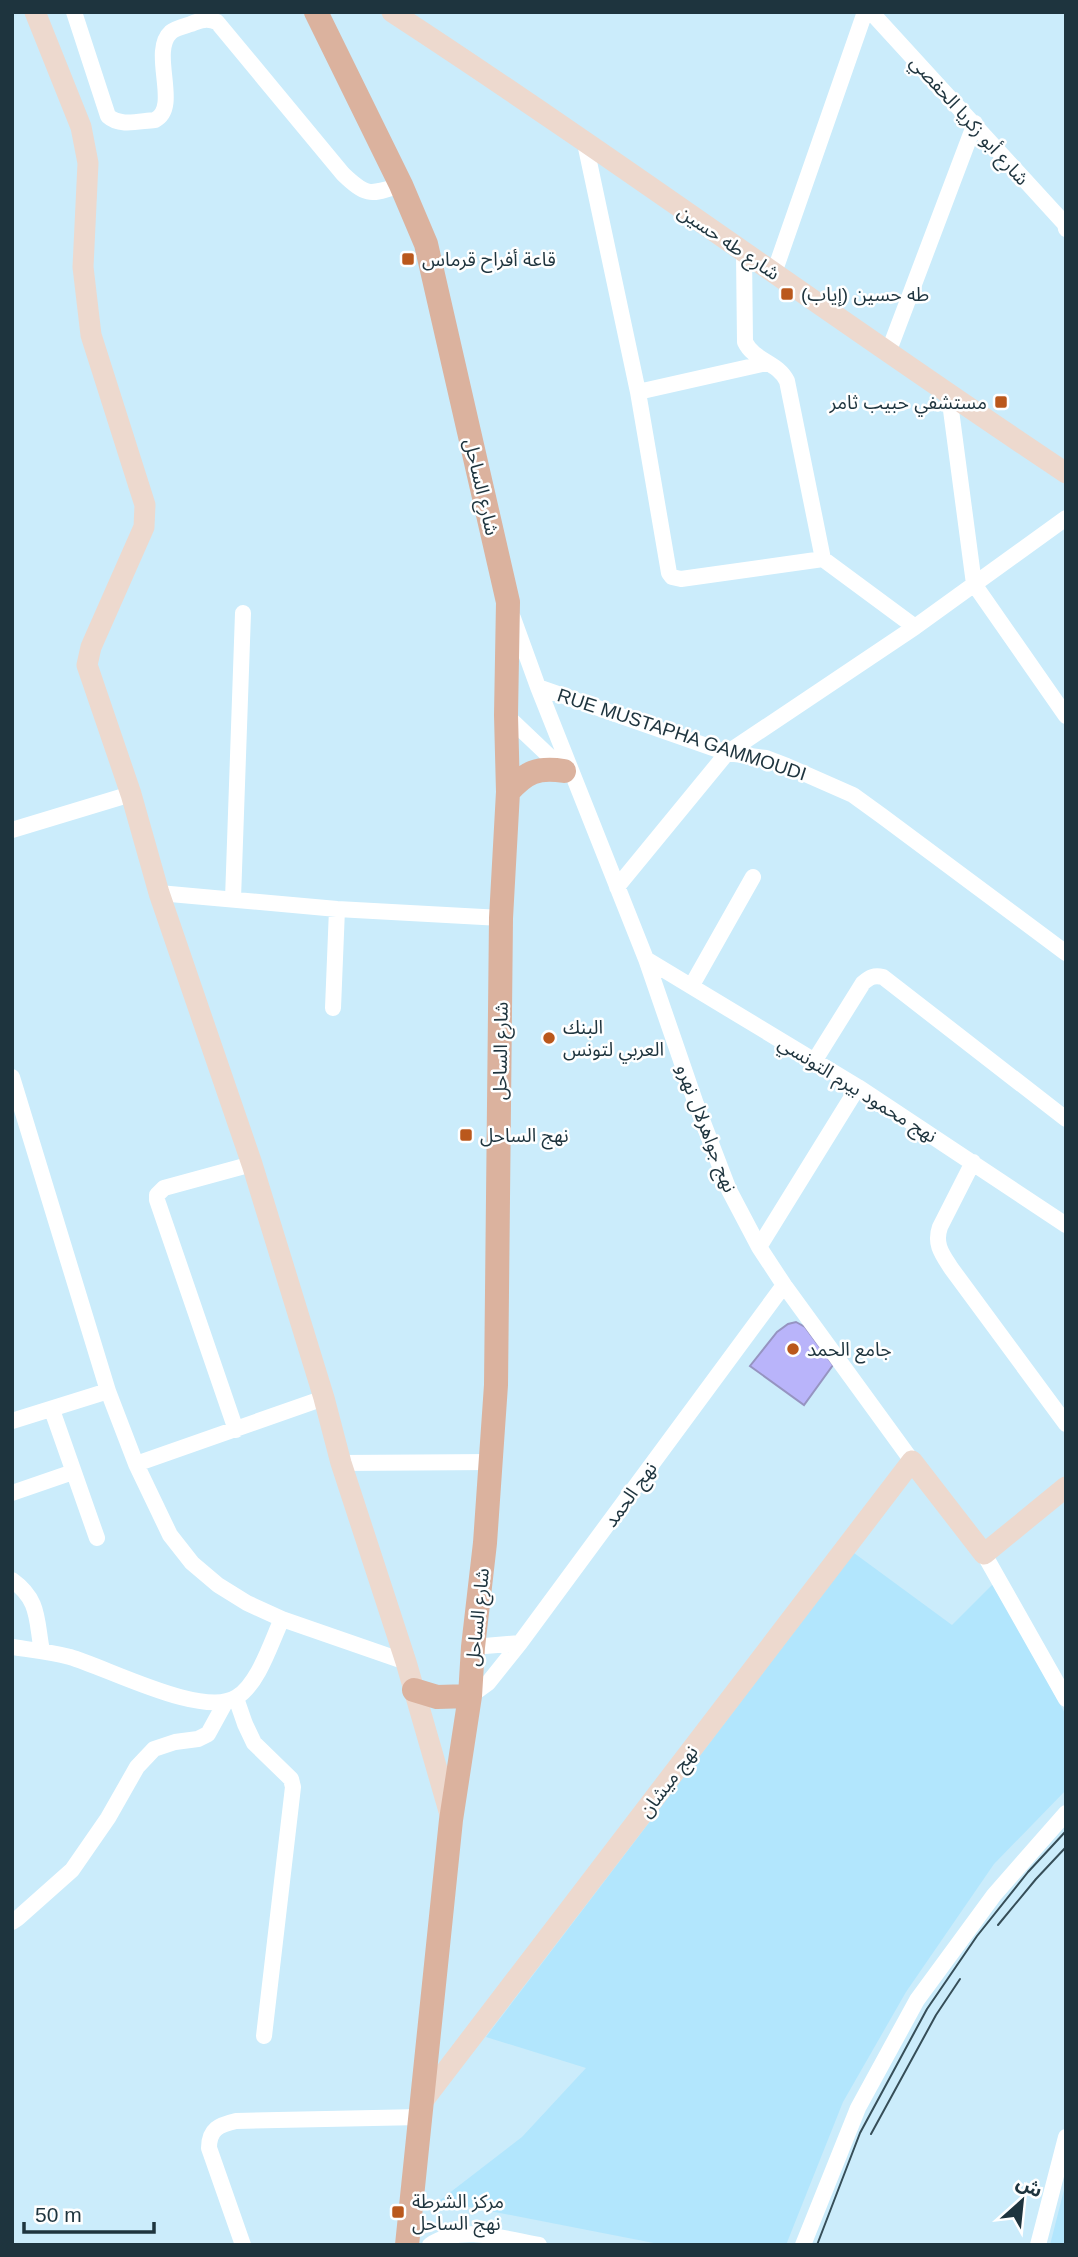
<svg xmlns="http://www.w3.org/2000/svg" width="1078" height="2257" font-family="Helvetica,'Noto Sans Arabic',sans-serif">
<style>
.built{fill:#b2e6fd}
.building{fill:#b9b4fa;stroke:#9694c1;stroke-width:2}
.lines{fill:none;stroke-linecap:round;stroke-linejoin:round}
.street{stroke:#fff;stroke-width:16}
.secondary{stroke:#edd9ce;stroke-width:21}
.primary{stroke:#dbb29e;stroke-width:24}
.tram{stroke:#364e58;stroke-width:2}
.poi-dot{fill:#ba581c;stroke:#fff;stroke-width:2.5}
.labels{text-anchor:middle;stroke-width:5;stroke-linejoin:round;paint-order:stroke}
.street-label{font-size:19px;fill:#1e343e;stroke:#fff}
.poi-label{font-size:19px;fill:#1e343e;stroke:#fff;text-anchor:start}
</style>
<rect width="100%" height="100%" fill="#cbecfb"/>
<path class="built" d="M854 1553 952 1625 993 1584 1066 1715V1790L994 1864 906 1992 843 2102 786 2245H664L439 2201 522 2137 586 2068 486 2037Z
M1066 2182V2245H1050Z"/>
<path class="building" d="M796 1322 805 1327 833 1365 804 1405 750 1366 777 1332 788 1324Z"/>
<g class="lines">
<path class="street" d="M74 12 108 116C120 127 139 121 155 120 181 107 149 52 171 32 176 28 185 26 191 24 201 20 207 18 217 22L343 174C368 198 371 194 401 185
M871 12 1065 224 1066 229
M585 143 638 392 669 573 672 577 681 579 823 559 915 627
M744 253 745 342C754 361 778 362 787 381L823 559
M774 273 865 12
M888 353 975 123
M638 392 767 363
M949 395 974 584 1066 716
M513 618 538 687 646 959 696 1104 729 1190 759 1247 784 1285 912 1461
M538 687 727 753 766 758 787 766 853 795 882 816 1066 953
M506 715 567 773
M12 830 131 794
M617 887 727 753 915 627 1066 518
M159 893 337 909 501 918
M233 899 243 613
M646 959 858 1087 1066 1225
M692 985 753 877
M333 1008 337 909
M815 1060 863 983C870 977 874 975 883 977L1066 1119
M12 1077 108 1391 136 1464 170 1535 192 1563 218 1585 247 1603 282 1619 406 1662
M973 1162 940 1227C934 1244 942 1254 951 1268L1066 1424
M759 1247 858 1087
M52 1410 97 1538
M12 1421 108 1391
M236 1430 157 1200V1195L164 1188 252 1164
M341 1463 492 1462
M136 1464 324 1398
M12 1493 73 1472
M984 1554 1066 1699
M12 1580C40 1600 36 1620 42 1651
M12 1647C32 1650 51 1652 70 1657 108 1668 204 1719 237 1697 259 1683 271 1642 282 1619
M473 1647 520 1643
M470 1696 488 1683 520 1643 784 1285
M236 1698 245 1724 254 1743 291 1779 293 1787 264 2036
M12 1922 18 1918 72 1870 108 1818 137 1767 154 1749 175 1742 198 1739 208 1734 225 1703
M243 2245 209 2148C209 2129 219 2125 236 2121L421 2117
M430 2245C461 2224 505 2239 539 2245
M803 2245 858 2108 917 2000 994 1895 1066 1813
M1038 2245 1066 2137"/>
<path class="secondary" d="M35 12 81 127 88 163 83 267 91 335 145 505 144 527 91 647 87 665 131 794 159 893 252 1164 324 1398 341 1463 406 1662 451 1818
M392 12C620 161 839 322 1066 473
M423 2101 912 1461 984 1554 1066 1487"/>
<path class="primary" d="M316 12 401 185 426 244 508 602 506 715 508 792 501 918 496 1385 485 1543 473 1647 470 1696 451 1820 407 2245
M508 792C526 772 537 767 564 771
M414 1690 437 1697 470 1696"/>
<path class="tram" d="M998 1925 1036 1879 1066 1847
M871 2134 936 2015 960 1979
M817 2245 860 2133 927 2009 977 1936 1028 1872 1066 1831"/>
</g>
<g class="poi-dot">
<rect x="401" y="252" width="14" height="14" rx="3.5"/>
<rect x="780" y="287" width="14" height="14" rx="3.5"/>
<rect x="994" y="395" width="14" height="14" rx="3.5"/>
<circle cx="549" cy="1038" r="7"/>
<rect x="459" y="1128" width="14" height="14" rx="3.5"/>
<circle cx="793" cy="1349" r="7"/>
<rect x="391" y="2205" width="14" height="14" rx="3.5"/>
</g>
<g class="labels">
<g class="street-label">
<text transform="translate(970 120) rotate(48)" y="7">شارع أبو زكريا الحفصي</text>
<text transform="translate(729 242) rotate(34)" y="7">شارع طه حسين</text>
<text transform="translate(482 487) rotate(77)" y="7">شارع الساحل</text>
<text transform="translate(682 734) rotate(18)" y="7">RUE MUSTAPHA GAMMOUDI</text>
<text transform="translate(500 1051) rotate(-89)" y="7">شارع الساحل</text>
<text transform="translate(858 1089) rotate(32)" y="7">نهج محمود بيرم التونسي</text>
<text transform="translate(707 1128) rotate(69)" y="7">نهج جواهرلال نهرو</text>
<text transform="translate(630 1494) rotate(-54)" y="7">نهج الحمد</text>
<text transform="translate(477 1617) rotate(-84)" y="7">شارع الساحل</text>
<text transform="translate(668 1781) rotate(-53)" y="7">نهج ميشان</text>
</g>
<g class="poi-label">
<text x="422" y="266">قاعة أفراح قرماس</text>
<text x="801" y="301">طه حسين (إياب)</text>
<text x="987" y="409" text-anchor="end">مستشفي حبيب ثامر</text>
<text x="563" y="1034">البنك<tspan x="563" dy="22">العربي لتونس</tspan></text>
<text x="480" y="1142">نهج الساحل</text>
<text x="807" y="1356">جامع الحمد</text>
<text x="412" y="2208">مركز الشرطة<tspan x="412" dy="22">نهج الساحل</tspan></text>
</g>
</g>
<rect width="1078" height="2257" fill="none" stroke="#1e343e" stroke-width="28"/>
<g transform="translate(1022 2201) rotate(27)" stroke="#ffffff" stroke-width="5" paint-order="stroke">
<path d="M0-5L12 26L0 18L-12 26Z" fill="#1e343e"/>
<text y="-10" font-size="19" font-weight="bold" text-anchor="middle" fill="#1e343e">ش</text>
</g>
<path d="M24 2222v10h130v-10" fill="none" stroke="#1e343e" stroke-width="3.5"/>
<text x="35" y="2222" font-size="21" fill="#1e343e" stroke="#ffffff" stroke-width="5" paint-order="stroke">50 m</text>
</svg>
